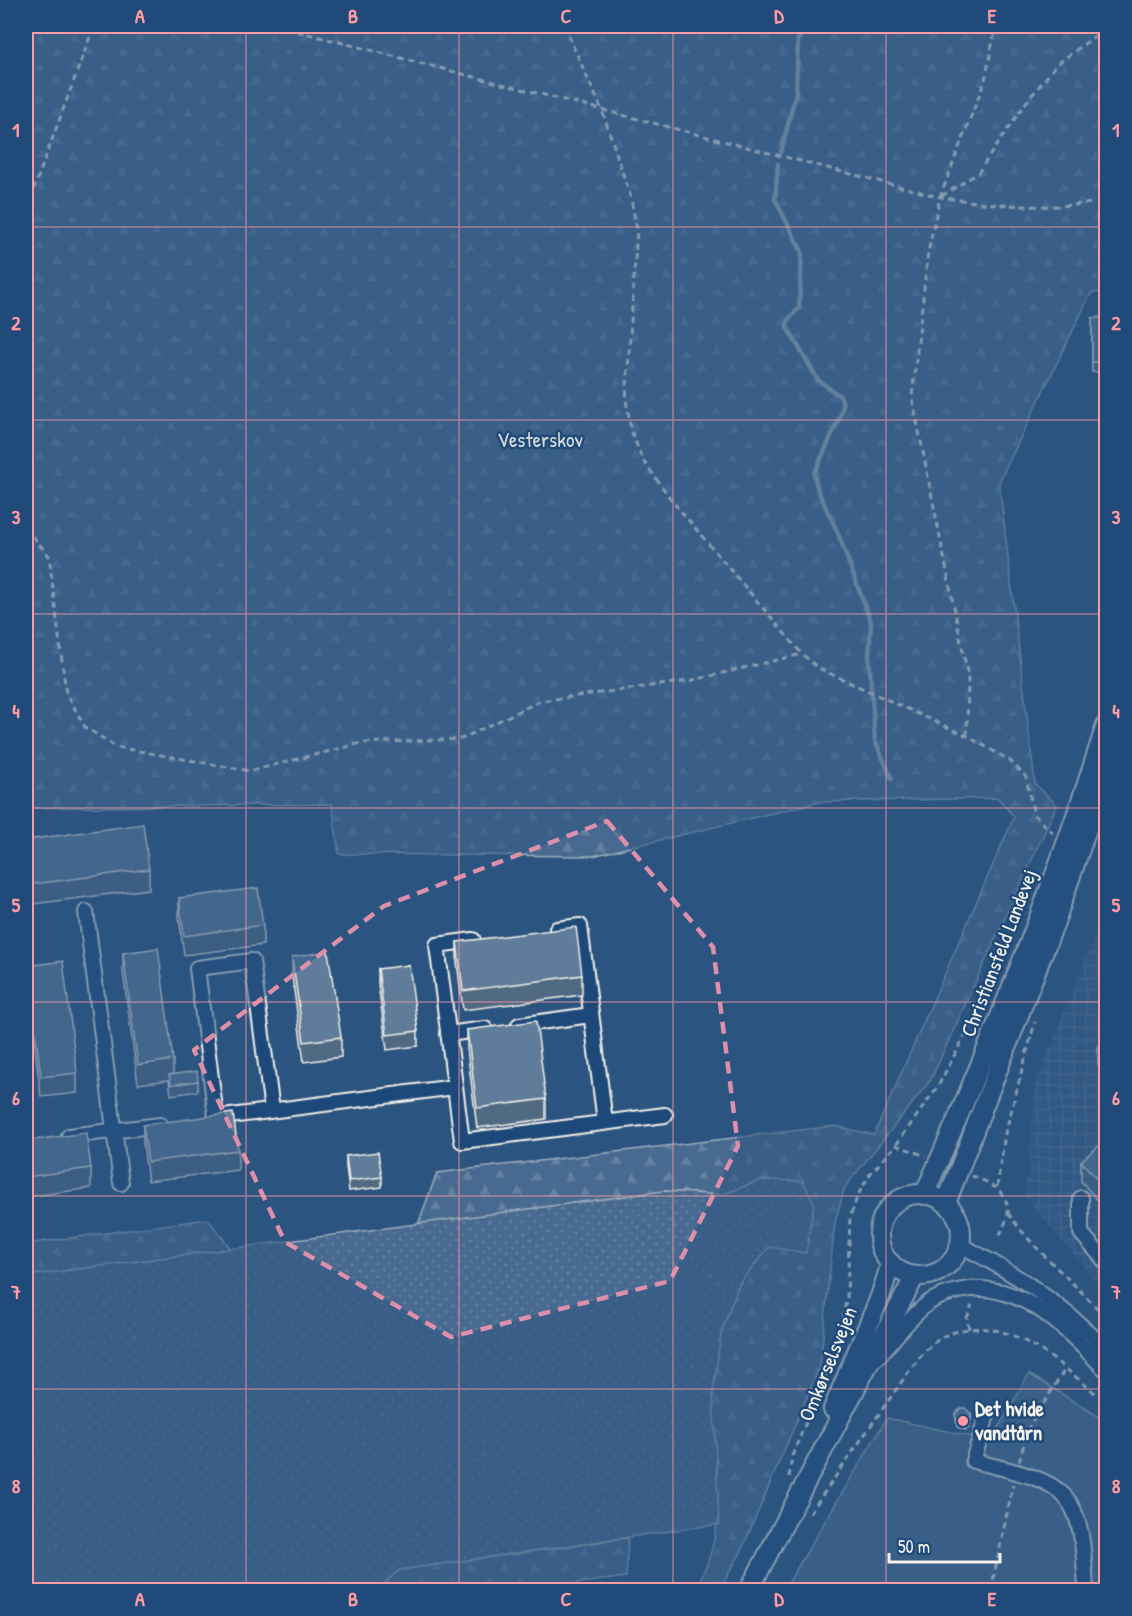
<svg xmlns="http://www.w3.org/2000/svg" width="1132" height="1616" font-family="'Patrick Hand',sans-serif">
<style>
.industrial{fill:url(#industrial-grid)}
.grass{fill:#496b90;stroke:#9eaebc;stroke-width:1.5}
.forest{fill:url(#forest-firs);stroke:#9eaebc;stroke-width:1.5}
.park{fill:url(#park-dots);stroke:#9eaebc;stroke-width:1.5}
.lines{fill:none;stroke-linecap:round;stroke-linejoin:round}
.stream{stroke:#a7b4c0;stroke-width:4.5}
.minor-casing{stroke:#f4f1e8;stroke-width:18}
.major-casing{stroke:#f4f1e8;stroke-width:22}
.path{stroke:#f4f1e8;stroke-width:3;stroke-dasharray:6 4.5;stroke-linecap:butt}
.minor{stroke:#1f4a7a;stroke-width:14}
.major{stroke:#1f4a7a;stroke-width:18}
.wall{fill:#516a84;stroke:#f4f1e8;stroke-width:1.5}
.shaded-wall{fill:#42566c;stroke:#f4f1e8;stroke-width:1.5}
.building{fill:#5e7b9a;stroke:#f4f1e8;stroke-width:1.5}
.marked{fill:none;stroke:#de8fa9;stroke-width:4.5;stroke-dasharray:12 8;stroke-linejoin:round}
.grid{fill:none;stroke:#ff9aa2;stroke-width:1.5;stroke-opacity:0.55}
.poi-dot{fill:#ff9aa2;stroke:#1f4a7a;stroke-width:2}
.labels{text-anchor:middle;stroke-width:5;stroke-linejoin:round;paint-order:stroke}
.park-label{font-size:21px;fill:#dadddb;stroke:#1f4a7a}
.street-label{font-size:21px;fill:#f4f1e8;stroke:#1f4a7a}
.poi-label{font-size:21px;font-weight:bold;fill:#f4f1e8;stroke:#1f4a7a;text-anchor:start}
.neatline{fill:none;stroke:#ff9aa2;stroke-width:2}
.grid-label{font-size:20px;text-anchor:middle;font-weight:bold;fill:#ff9aa2}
</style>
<defs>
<pattern id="industrial-grid" width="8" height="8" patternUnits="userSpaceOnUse" patternTransform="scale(1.5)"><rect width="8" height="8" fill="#3b6088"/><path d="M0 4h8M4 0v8" fill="none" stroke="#587799"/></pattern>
<pattern id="forest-firs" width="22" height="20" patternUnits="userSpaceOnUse" patternTransform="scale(1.5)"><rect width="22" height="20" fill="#496b90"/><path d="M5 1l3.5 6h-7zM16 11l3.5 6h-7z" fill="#6481a0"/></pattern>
<pattern id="park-dots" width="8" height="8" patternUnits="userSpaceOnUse" patternTransform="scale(1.5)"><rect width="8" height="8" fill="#496b90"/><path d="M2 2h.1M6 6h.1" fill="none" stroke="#6481a0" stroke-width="1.8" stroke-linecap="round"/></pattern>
</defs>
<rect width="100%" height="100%" fill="#2c5481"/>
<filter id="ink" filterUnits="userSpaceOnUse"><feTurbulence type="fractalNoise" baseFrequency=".0167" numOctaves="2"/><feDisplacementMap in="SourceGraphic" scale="12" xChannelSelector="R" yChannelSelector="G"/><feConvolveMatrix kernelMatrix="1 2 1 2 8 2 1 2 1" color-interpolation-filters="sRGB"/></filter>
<g filter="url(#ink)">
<path class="industrial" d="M1106 907V1294L1025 1197 1035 1085Z"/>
<path class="grass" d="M1029 1374 1106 1421V1590H784L887 1418 991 1441Z"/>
<path class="forest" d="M26 26H1106V291L1091 293 999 482 1035 784 1057 805 930 1081 845 1187 835 1222 820 1366 740 1554 719 1590H694C734 1526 711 1464 713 1393 714 1357 723 1320 738 1287 744 1272 759 1259 769 1247L760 1180 722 1195 664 1191 418 1224 437 1173 835 1126 874 1135 1014 817 998 798 819 802 593 856 339 854 332 804 26 808Z
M208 1219 231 1249 26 1276V1244Z
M628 1538 626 1577 524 1590H377L399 1570Z"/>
<path class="park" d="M760 1180 803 1181 814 1203 806 1253 769 1247 739 1284 721 1333 713 1393 719 1524 399 1570 377 1590H26V1276L664 1191 722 1195Z"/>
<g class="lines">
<path class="stream" d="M781 152 796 92 798 40 801 34 814 26
M778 164 775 199 802 252 799 308 788 320 787 327 818 380 841 397 843 406 840 417 814 474 818 491 837 531 871 622 869 656 875 741 892 779"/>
<defs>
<path id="minor" d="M86 912 121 1183
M557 929 580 926 605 1122
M473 940 437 945 462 1141 665 1115
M519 1025 591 1015
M448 1034 485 1029
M216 1117 197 968 252 961 272 1110
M215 1118 455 1087
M69 1136 160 1125
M1081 1198V1233L1106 1262
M960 1245C1015 1273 1064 1305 1106 1350
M877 1358C893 1340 908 1319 927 1304 939 1295 954 1291 970 1289 1028 1285 1068 1332 1106 1370
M987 1415 973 1461C1071 1484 1081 1488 1086 1590"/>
<path id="major" d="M879 1235a41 41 0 1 1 82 0a41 41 0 1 1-82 0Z
M924 1195C992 1042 1056 884 1106 725
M946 1203 1055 922 1106 774
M833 1409 880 1297 891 1263
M749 1590 915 1276"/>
</defs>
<use href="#minor" class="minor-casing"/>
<use href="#major" class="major-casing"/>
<path class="path" d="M277 26 940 197C991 205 1040 210 1091 203
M564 26 602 110 630 195 637 229 626 400 631 430 642 459 673 502 802 654 818 668 967 736 1009 760 1026 777 1034 815 1053 833
M942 196 978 173 1024 105 1057 64 1106 28
M26 210 94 26
M26 528 49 556 66 693 85 727 116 747 250 771 362 743 461 739 540 701 689 681 802 654
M1100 710 1106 686
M967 736 968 677 912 397 928 252 940 197 985 80 996 26
M896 1145 926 1156
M972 1176C989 1182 1008 1191 1008 1212 1008 1219 1001 1232 998 1239
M997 1187 1005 1134 1035 1022
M1008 1213C1032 1249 1077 1284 1106 1318
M969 1329 967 1318 972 1305
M1019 1461 1029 1427 1065 1369
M789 1477 792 1456 832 1360 840 1330 847 1297 850 1217 858 1195 870 1174 896 1145 938 1086 985 998 1011 940
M810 1513 909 1371C920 1357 932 1340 949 1334 1010 1310 1064 1369 1106 1402
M991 1590 1013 1485"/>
<use href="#minor" class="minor"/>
<use href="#major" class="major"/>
</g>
<path class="wall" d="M1107 317V372H1092V318Z
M26 840 149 869V889L26 905Z
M179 898 263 925V945L184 955 179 918Z
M457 942 582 975V995L463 1010 457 962Z
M123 953 173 1060V1075L198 1081V1091L171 1095 169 1080 138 1084 123 972Z
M292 957 341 1037V1057L304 1062 292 976Z
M1107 959V998L1100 996V977Z
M27 966 77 1073V1093L41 1097 27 985Z
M378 969 418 1031V1046L387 1050 378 984Z
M467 1030 546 1099V1119L477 1128 467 1049Z
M1107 1030V1088H1104L1103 1071 1098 1066V1047L1103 1042Z
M143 1125 238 1150V1170L148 1181 143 1144Z
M26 1141 91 1168V1188L26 1197Z
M1107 1147V1211L1081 1181V1161Z
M346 1156 382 1177V1187L349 1191 346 1166Z
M1107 1222V1248L1103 1244V1225Z
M955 1414 971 1419 969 1428 965 1430 957 1427Z"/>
<path class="shaded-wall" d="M971 1414V1419L969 1428 965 1430V1425Z"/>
<path class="building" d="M1107 317V362H1092V318Z
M143 824 149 869 26 885V840Z
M258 888 263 925 184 936 179 898Z
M576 927 582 975 463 991 457 942Z
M158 948 173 1060 138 1065 123 953Z
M328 951 341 1037 304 1042 292 957Z
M1107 959V979L1100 977Z
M63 961 77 1073 41 1077 27 966Z
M409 965 418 1031 387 1035 378 969Z
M536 1021 546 1099 477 1108 467 1030Z
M1103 1030H1107V1069H1104L1103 1052 1098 1047 1103 1042Z
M197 1071 198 1081 171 1085 169 1075Z
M233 1113 238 1150 148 1162 143 1125Z
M86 1133 91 1168 26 1177V1141Z
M1102 1143 1107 1147V1191L1081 1161Z
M378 1152 382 1177 349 1181 346 1156Z
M961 1408H965L971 1414 969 1423 965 1425 957 1422 955 1414Z"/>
</g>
<path d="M0 0H1132V1616H0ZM607 821 713 947 738 1146 670 1281 451 1337 285 1242 194 1050 384 906Z" fill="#2c5481" fill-opacity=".55" fill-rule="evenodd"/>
<path class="marked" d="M607 821 713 947 738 1146 670 1281 451 1337 285 1242 194 1050 384 906Z"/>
<path class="grid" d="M246 26V1590M459 26V1590M673 26V1590M886 26V1590M26 227H1106M26 420H1106M26 614H1106M26 808H1106M26 1002H1106M26 1196H1106M26 1389H1106"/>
<circle class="poi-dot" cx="963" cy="1421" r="6"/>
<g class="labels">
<g class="park-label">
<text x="540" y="447">Vesterskov</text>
</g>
<g class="street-label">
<text transform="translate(999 953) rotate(-69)" y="7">Christiansfeld Landevej</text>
<text transform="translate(828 1364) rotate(-68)" y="7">Omkørselsvejen</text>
</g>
<g class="poi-label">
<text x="975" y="1416">Det hvide<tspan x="975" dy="24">vandtårn</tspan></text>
</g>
</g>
<rect width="1132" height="1616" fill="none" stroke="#1f4a7a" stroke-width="66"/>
<path d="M889 1553v9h111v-9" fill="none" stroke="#f4f1e8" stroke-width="3"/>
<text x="898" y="1553" font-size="18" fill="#f4f1e8" stroke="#1f4a7a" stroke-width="4.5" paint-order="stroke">50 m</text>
<rect x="33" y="33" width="1066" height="1550" class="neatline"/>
<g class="grid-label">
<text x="140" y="23">A</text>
<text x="353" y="23">B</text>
<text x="566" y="23">C</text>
<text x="779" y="23">D</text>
<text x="992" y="23">E</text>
<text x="16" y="137">1</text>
<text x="1116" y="137">1</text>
<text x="16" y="330">2</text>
<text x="1116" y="330">2</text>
<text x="16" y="524">3</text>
<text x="1116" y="524">3</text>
<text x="16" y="718">4</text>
<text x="1116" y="718">4</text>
<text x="16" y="912">5</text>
<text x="1116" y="912">5</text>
<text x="16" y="1105">6</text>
<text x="1116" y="1105">6</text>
<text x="16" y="1299">7</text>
<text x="1116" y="1299">7</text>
<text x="16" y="1493">8</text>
<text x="1116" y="1493">8</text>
<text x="140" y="1606">A</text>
<text x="353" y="1606">B</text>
<text x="566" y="1606">C</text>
<text x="779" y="1606">D</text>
<text x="992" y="1606">E</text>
</g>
</svg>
